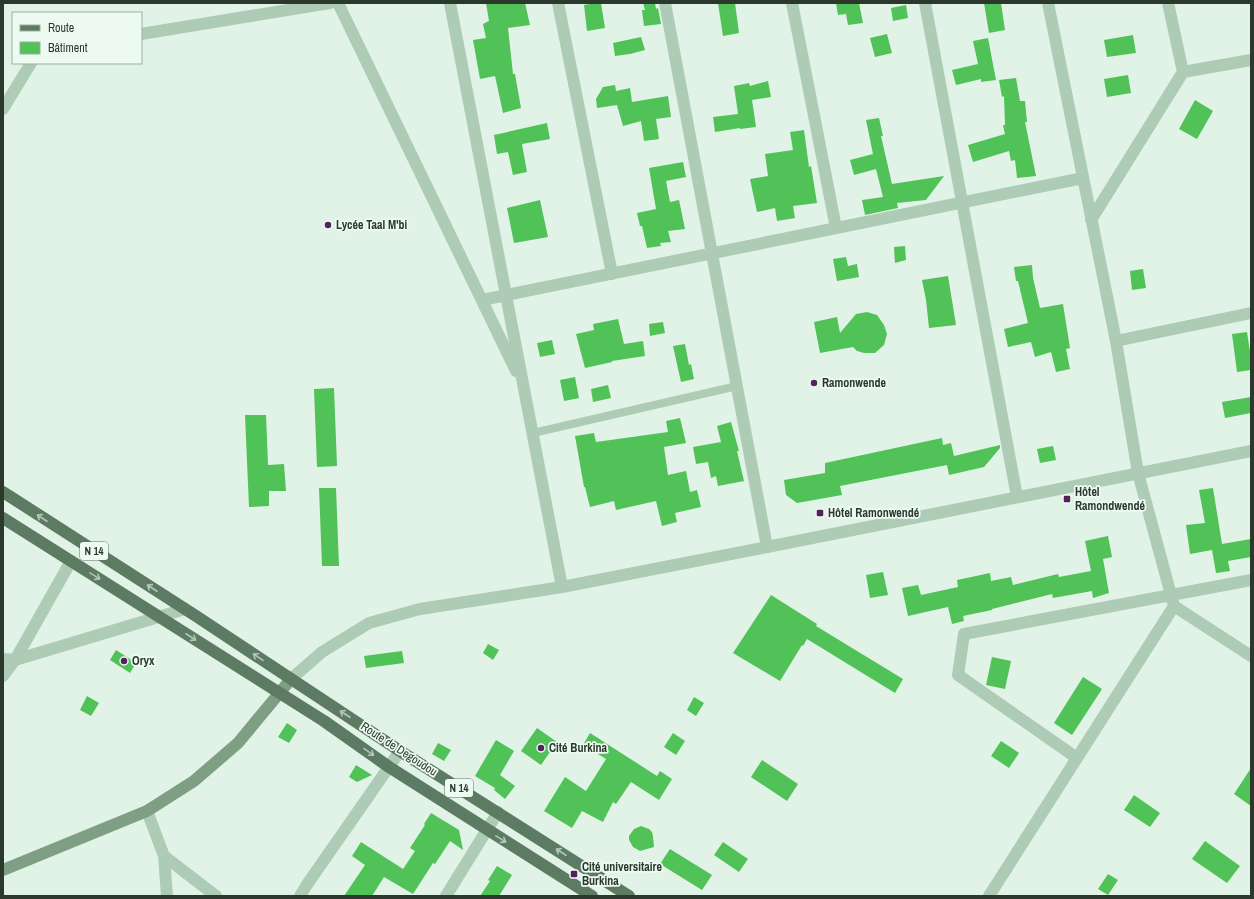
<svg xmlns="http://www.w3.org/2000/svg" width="1254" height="899" font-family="'Archivo Narrow',sans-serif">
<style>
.building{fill:#50c257}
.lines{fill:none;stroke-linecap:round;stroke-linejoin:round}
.lane{stroke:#adcbb5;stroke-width:8}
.street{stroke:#adcbb5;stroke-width:12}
.secondary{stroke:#7e9f84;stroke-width:12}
.primary{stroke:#5d7b62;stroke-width:12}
.oneway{stroke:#b3c7b8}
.poi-dot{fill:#54215a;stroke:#edfaf2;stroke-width:1.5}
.labels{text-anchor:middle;stroke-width:3.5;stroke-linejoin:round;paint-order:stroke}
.shield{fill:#edfaf2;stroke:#657368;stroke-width:1}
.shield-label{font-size:11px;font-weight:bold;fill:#2b392d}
.poi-label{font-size:12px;font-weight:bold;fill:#2b392d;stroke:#edfaf2;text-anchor:start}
.street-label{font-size:12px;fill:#2b392d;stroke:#edfaf2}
</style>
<rect width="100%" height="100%" fill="#e1f3e7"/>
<path class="building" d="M486 3H525L530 25 508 28 513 74H515L521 108 503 113 495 76 480 79 473 40 486 38 483 24 489 21Z
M596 3H601L605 28 587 31 584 5Z
M643 3H655L656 9 658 8 661 24 644 26 642 10H645Z
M718 3H735L739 33 723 36Z
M836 3H859L863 23 848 25 846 14 838 15Z
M984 3H1001L1005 30 989 33Z
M906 5 908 18 893 21 891 8Z
M887 34 892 53 875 57 870 38Z
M1133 35 1136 53 1107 57 1104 40Z
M641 37 645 50 630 54 615 56 613 43Z
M988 38 996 80 981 82V79L956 85 952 70 978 64 973 41Z
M1128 75 1131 93 1107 97 1104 79Z
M1016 78 1020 101H1025L1027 122H1025L1036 176 1017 178 1015 160 1011 161 1009 151 973 162 968 145 1005 134 1003 125H1005L1004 96 1002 97 999 80Z
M768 81 771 97 752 100 756 127 740 129V128L715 132 713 117 738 114 734 86 749 83 750 86Z
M615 85 616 91 630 88 632 102 668 96 671 117 656 119 659 139 644 141 641 121 623 126 617 105 597 108 596 99 603 87Z
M1195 100 1213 111 1197 139 1179 129Z
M879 118 883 136H881L892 184 944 176 926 200 897 203 898 208 865 215 862 200 883 197 876 169 854 175 850 160 873 154 866 120Z
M547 123 550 139 522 144 527 172 513 175 508 152 497 154 494 135Z
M804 130 809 167 811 166 817 203 793 206 795 218 777 221 775 208 757 212 750 179 768 176 765 154 793 150 790 132Z
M683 162 686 177 666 181 670 202 679 200 685 229 668 231 671 242 660 243 661 246 647 248 642 226H640L637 213 656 209 649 168Z
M540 200 548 237 514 243 507 208Z
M905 246 906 260 895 263 894 247Z
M846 257 848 266 857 264 859 277 837 281 833 259Z
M1032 265 1033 278 1040 308 1063 304 1070 348 1066 349 1070 369 1056 372 1051 352 1035 357 1031 342 1008 347 1004 329 1028 323 1018 281H1016L1014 267Z
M1143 269 1146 288 1132 290 1130 271Z
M948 276 956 325 929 328 926 300 922 280Z
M867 312 877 315 884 325 887 334 884 345 875 353H864L857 351 853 347 820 353 814 322 837 317 840 333 856 314Z
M618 319 624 344 643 341 645 356 612 361V362L585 368 576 334 594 330 593 324Z
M663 322 665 333 650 336 649 324Z
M1247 332 1251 358V370L1237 372 1232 334Z
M552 340 555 354 540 357 537 343Z
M685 344 689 365 691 364 694 379 681 382 673 346Z
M575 377 579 398 564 401 560 380Z
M608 385 611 398 593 402 591 389Z
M334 388 337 466 317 467 314 389Z
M1251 397V413L1225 418 1222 402Z
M245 415H266L268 465 284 464 286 491H269V506L249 507Z
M680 418 686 443 664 447 668 475 686 471 690 492 697 490 701 507 675 513 677 522 662 526 656 501 616 510 614 501 590 507 585 487H584L575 436 594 433 596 442 668 432 666 421Z
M731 422 739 451H737L744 481 718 486 716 476 711 478 708 462 696 464 693 447 721 442 717 426Z
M942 438 943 445 951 443 954 456 1000 445V448L984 467 949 475 947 465 840 486 842 495 797 503 786 495 784 480 825 473V463Z
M1053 446 1056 460 1040 463 1037 449Z
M319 488H336L339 566H322Z
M1213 488 1222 544 1251 539V557L1228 561 1230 571 1216 573 1212 550 1190 554 1186 525 1205 523 1199 490Z
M1108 536 1112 557 1103 559 1109 593 1093 598 1092 591 1053 598 1052 594 992 609V610L963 616 964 621 952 624 948 607 908 616 902 588 918 585 921 595 958 587 957 580 990 573 991 581 1011 577 1013 585 1058 574 1059 577 1091 571 1085 541Z
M883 572 888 595 870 598 866 575Z
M771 595 817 624 816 626 903 679 895 693 807 639 803 646 802 645 780 681 733 653Z
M488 644 499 650 493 660 483 653Z
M116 650 136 663 130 673 110 660Z
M402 651 404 663 366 668 364 656Z
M992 657 1011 661 1005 689 986 685Z
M1083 677 1102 689 1072 735 1054 723Z
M87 696 99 703 91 716 80 710Z
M694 697 704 703 696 716 687 710Z
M287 723 297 730 289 743 278 737Z
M537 728 557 742 541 765 521 751Z
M590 733 657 776 660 771 672 779 659 800 631 782 616 804 613 802 603 822 582 811 572 828 544 811 565 777 586 791 606 759 583 745Z
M673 733 685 741 676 755 664 747Z
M496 740 514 751 500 775 515 786 505 799 494 790 495 788 475 776Z
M1001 741 1019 753 1009 768 991 756Z
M438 743 451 750 444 761 432 754Z
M762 760 798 784 787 801 751 777Z
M356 765 372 775 357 782 349 777Z
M1251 768V806L1234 794Z
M1134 795 1160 813 1150 827 1124 810Z
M431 813 459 830 463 850 450 841 435 864 433 863 413 894 384 877 372 896H344L365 865 352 856 361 842 403 869 415 851 410 848 425 825 424 824Z
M641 826 649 829 652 832 653 836 654 847 640 851 633 847 629 840V836L634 829Z
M1205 841 1240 866 1227 883 1192 859Z
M723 842 748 859 739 872 714 855Z
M670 849 712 875 702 890 660 864Z
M497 866 512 875 499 896H480L490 881 488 880Z
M1108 874 1118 880 1108 895 1098 889Z"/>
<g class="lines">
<path class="lane" d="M533 433 737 386"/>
<path class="street" d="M338 3 516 371
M450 3 562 587
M558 3 612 274
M665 3 767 547
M792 3 836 228
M925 3 1017 497
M141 34 330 3
M1183 72 1251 60
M3 109 31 63
M1091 220 1183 72 1168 3
M482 300 1083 178
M1116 341 1251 313
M1174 606 1251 656
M3 659 15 660 71 561
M3 676 15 660 185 609
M291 679 322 652 369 623 420 609 562 587 767 547 1251 451
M1077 758 958 675 964 634 1251 580
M147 811 164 856 167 896
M164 856 216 896
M300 896 306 886 400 751
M446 896 498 812
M989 896 1174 606 1138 473 1116 341 1048 3"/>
<path class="secondary" d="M3 870 147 811 194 781 238 743 291 679"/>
<path class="primary" d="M3 492 196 616 400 751 629 896
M3 518 324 721 389 767 592 896"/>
</g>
<defs><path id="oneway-shaft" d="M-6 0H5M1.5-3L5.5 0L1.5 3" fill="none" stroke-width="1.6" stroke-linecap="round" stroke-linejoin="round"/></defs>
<g class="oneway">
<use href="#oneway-shaft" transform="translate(42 518) rotate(-147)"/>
<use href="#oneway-shaft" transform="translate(95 576) rotate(32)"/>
<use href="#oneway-shaft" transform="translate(152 588) rotate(-147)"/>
<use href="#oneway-shaft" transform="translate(191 637) rotate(33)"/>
<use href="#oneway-shaft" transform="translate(258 657) rotate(-146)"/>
<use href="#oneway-shaft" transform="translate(345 714) rotate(-147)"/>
<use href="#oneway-shaft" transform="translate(369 752) rotate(35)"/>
<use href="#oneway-shaft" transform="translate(501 839) rotate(32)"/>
<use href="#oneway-shaft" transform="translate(561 852) rotate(-147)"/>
</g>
<g class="poi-dot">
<circle cx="328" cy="225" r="4"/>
<circle cx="814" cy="383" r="4"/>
<rect x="1063" y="495" width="8" height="8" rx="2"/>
<rect x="816" y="509" width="8" height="8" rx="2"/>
<circle cx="124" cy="661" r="4"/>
<circle cx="541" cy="748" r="4"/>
<rect x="570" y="870" width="8" height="8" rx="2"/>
</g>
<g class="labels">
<g class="shield">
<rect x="80" y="542" width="28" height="18" rx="3"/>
<rect x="445" y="779" width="28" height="18" rx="3"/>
</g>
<g class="shield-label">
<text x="94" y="555">N 14</text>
<text x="459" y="792">N 14</text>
</g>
<g class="poi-label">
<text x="336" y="229">Lycée Taal M'bi</text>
<text x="822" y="387">Ramonwende</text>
<text x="1075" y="496">Hôtel<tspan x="1075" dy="14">Ramondwendé</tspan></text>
<text x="828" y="517">Hôtel Ramonwendé</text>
<text x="132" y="665">Oryx</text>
<text x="549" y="752">Cité Burkina</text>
<text x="582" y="871">Cité universitaire<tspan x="582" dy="14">Burkina</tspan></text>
</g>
<g class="street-label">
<text transform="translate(399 749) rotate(33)" y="4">Route de Degoudou</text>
</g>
</g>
<rect width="1254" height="899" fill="none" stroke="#2b392d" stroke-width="8"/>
<rect x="12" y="12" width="130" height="52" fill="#edfaf2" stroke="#9fada3"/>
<rect x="20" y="25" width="20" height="6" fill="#5d7b62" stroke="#9fada3"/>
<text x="48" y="32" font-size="12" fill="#2b392d">Route</text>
<rect x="20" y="42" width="20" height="12" fill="#50c257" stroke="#9fada3"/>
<text x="48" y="52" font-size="12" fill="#2b392d">Bâtiment</text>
</svg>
